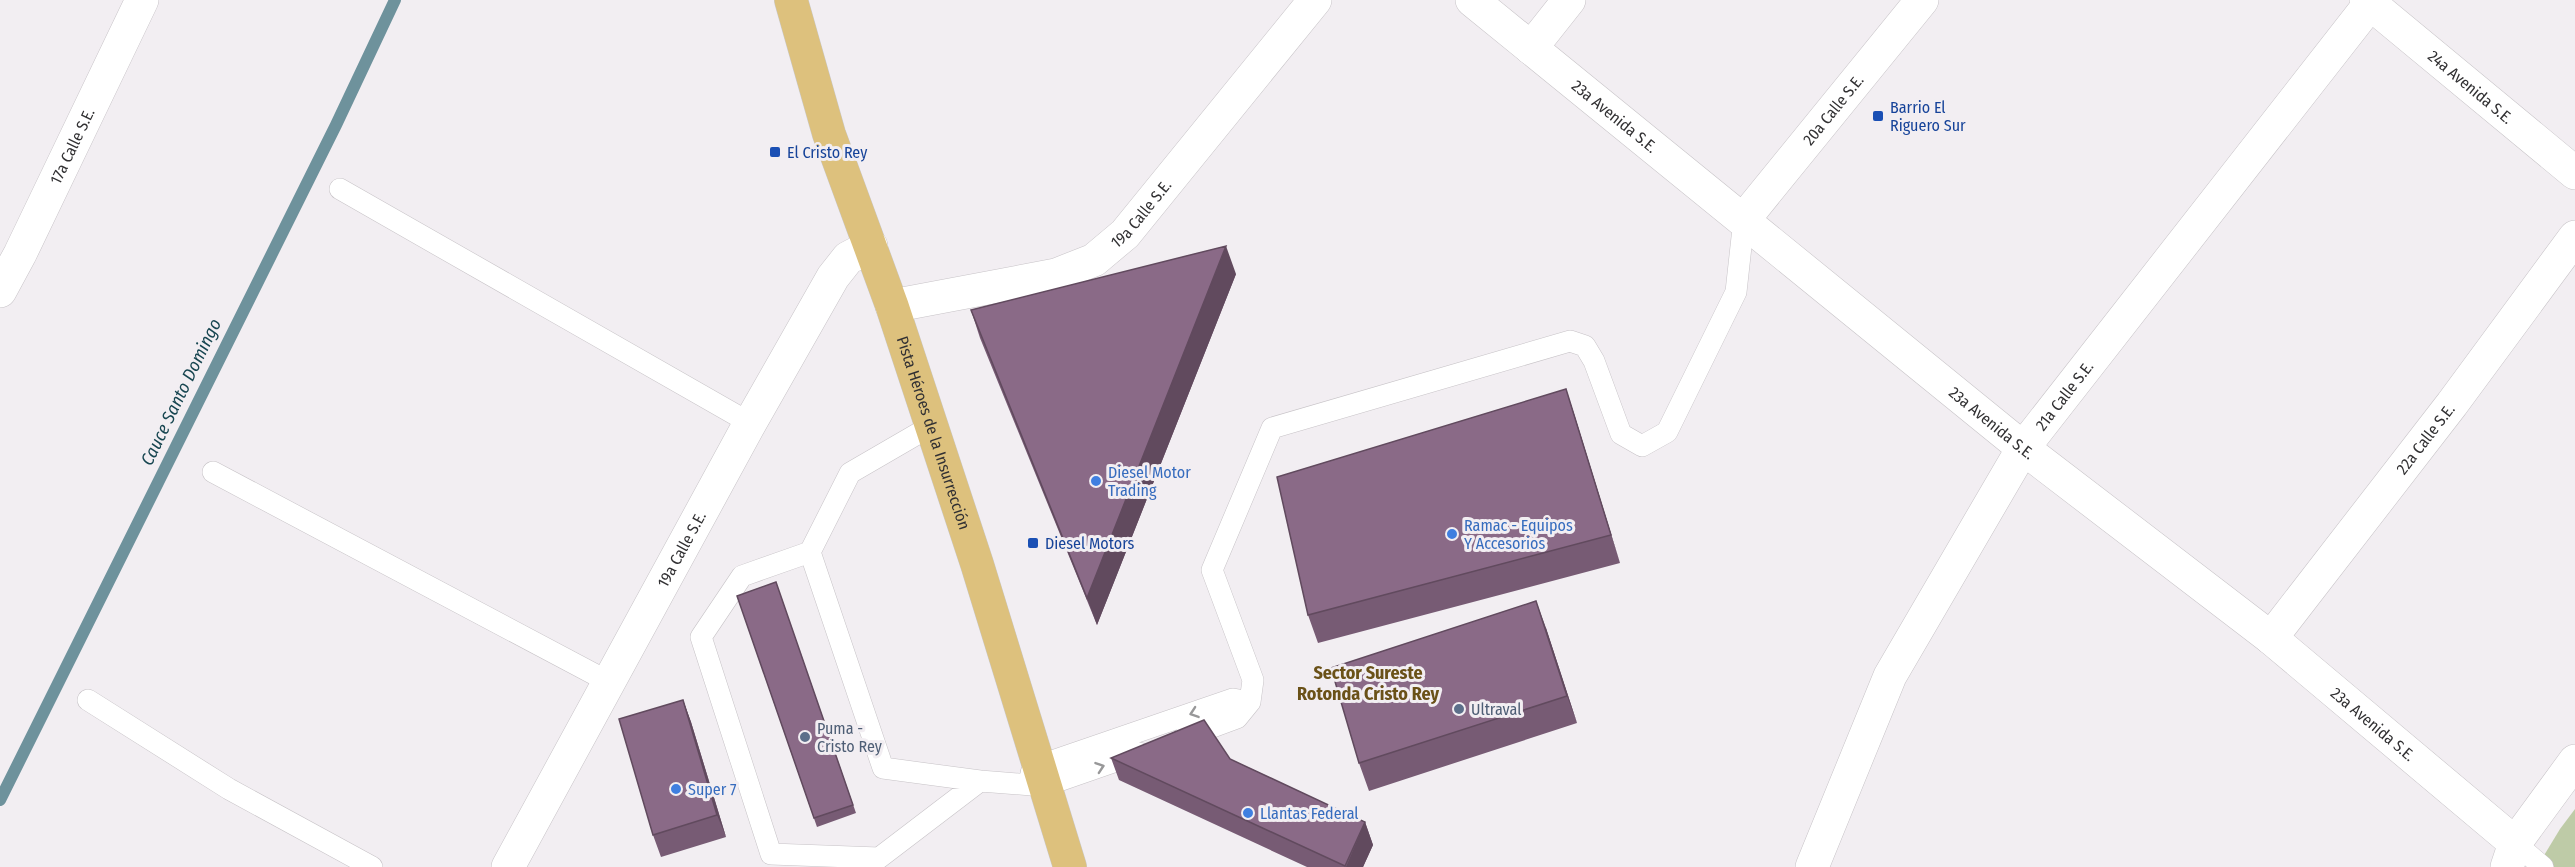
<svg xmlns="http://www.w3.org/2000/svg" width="2575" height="867" font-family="'Fira Sans Condensed',sans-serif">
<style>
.green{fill:#becba7}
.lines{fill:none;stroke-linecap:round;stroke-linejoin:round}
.stream{stroke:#6e929c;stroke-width:12}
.service-casing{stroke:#c7c3c7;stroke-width:22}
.minor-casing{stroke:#c7c3c7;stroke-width:34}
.primary-casing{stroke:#cac9ca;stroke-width:34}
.service{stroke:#fff;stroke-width:21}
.minor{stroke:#fff;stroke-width:33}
.primary{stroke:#ddc17d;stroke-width:33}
.wall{fill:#775b74}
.shaded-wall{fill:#614a5e}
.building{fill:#8a6a87;stroke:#614a5e;stroke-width:1.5}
.oneway{stroke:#989899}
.transit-dot{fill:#1a4fb4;stroke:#f2eef2;stroke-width:2}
.shop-dot{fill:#3f7fe0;stroke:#f2eef2;stroke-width:2}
.service-dot{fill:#5c6f8a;stroke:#f2eef2;stroke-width:2}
.labels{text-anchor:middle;stroke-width:6;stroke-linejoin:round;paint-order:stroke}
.street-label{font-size:16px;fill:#323133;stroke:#f2eef2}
.transit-label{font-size:16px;fill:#164399;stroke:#f2eef2;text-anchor:start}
.shop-label{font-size:16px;fill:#366cbe;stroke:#f2eef2;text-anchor:start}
.service-label{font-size:16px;fill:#4e5e75;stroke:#f2eef2;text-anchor:start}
.water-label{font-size:18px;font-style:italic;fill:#184651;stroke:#f2eef2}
.neighbourhood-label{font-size:18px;font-weight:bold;fill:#6a5118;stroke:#f2eef2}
</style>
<rect width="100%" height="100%" fill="#f2eef2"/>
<path class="green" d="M2575 809V867H2537L2560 829Z"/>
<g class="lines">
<path class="stream" d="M0 800 336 125 395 0"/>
<defs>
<path id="service" d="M340 189 750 423
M931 426 850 473 810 552 883 768 980 781 1044 786 1139 753
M213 472 609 682
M810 552 742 576 701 637 771 854 879 858 980 781
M88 700 229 789 372 867
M1183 738 1237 718 1250 702 1253 680 1212 570 1272 428 1570 341 1585 346 1594 361 1621 434 1642 446 1667 432 1736 292 1744 219
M1031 773 1038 766 1233 699 1250 702
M2515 843 2543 867"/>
<g id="minor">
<path id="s1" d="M1472 0 2023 448 2271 638 2515 843"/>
<path id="s2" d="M2366 0 2575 173"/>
<path d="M1531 48 1569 0"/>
<path id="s3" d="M1744 219 1922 0"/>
<path id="s4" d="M0 291 20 254 142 0"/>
<path id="s5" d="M892 306 1056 275 1094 260 1125 234 1315 0"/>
<path id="s6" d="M2271 638 2452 404 2575 237"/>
<path id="s7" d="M508 867 750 423 833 277 848 258 871 246"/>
<path id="s8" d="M1812 867 1890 676 2023 448 2373 0"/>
<path d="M2507 867 2515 843 2575 761"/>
</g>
<g id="primary">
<path id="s9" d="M791 0 829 134 892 306 977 564 1070 867"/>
</g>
</defs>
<use href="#service" class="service-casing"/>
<use href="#minor" class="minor-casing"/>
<use href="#primary" class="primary-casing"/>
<use href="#service" class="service"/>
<use href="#minor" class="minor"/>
<use href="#primary" class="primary"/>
</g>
<path class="wall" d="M1236 274 1097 625 980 338 971 310Z
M1566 389 1575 417 1620 563 1318 643 1308 615Z
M776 582 856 813 817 827 737 596Z
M1546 628 1577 723 1369 791 1359 763Z
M683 700 691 722 726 837 661 857 653 835Z
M1111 758 1230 759 1365 822 1373 845 1363 867H1307L1119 780Z"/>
<path class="shaded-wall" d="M1226 246 1236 274 1097 625 1087 598Z
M1566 389 1575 417 1620 563 1611 535Z
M1536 601 1546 628 1577 723 1567 696Z
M683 700 691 722 726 837 717 815Z
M1365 822 1373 845 1363 867H1346Z"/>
<path class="building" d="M1226 246 1087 598 971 310Z
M1566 389 1611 535 1308 615 1277 477Z
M776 582 853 805 814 818 737 596Z
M1536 601 1567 696 1359 763 1331 668Z
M683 700 717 815 653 835 619 719Z
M1204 720 1230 759 1365 822 1345 866 1111 758Z"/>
<defs><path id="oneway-chevron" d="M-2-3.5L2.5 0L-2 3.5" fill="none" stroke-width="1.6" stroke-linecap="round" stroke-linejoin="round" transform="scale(1.5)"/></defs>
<g class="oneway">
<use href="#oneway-chevron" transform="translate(1194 713) rotate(161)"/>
<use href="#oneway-chevron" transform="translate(1100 767) rotate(-19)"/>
</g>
<g class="transit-dot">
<rect x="1872" y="110" width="12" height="12" rx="3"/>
<rect x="769" y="146" width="12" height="12" rx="3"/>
<rect x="1027" y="537" width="12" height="12" rx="3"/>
</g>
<g class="shop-dot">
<circle cx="1096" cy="481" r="6"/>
<circle cx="1452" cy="534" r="6"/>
<circle cx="676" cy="789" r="6"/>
<circle cx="1248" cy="813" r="6"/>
</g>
<g class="service-dot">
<circle cx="1459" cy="709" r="6"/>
<circle cx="805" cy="737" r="6"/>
</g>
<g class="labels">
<g class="street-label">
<text dy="6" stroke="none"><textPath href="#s2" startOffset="136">24a Avenida S.E.</textPath></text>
<text dy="6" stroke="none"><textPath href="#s3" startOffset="141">20a Calle S.E.</textPath></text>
<text dy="6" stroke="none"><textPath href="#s1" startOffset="184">23a Avenida S.E.</textPath></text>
<text dy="6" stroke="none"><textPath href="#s4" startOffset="162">17a Calle S.E.</textPath></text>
<text dy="6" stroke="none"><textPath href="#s5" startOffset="274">19a Calle S.E.</textPath></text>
<text dy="6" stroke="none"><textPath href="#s8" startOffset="537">21a Calle S.E.</textPath></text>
<text dy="6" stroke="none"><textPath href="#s1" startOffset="670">23a Avenida S.E.</textPath></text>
<text dy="6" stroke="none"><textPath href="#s9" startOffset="456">Pista Héroes de la Insurrección</textPath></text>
<text dy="6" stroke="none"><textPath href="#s6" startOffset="252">22a Calle S.E.</textPath></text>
<text dy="6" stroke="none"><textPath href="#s7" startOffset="362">19a Calle S.E.</textPath></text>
<text dy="6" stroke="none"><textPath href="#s1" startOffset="1156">23a Avenida S.E.</textPath></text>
</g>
<g class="transit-label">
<text x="1890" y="113">Barrio El<tspan x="1890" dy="18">Riguero Sur</tspan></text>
<text x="787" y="158">El Cristo Rey</text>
<text x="1045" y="549">Diesel Motors</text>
</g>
<g class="shop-label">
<text x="1108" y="478">Diesel Motor<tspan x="1108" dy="18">Trading</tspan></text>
<text x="1464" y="531">Ramac - Equipos<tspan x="1464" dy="18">Y Accesorios</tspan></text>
<text x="688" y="795">Super 7</text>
<text x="1260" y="819">Llantas Federal</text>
</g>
<g class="service-label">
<text x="1471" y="715">Ultraval</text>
<text x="817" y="734">Puma -<tspan x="817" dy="18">Cristo Rey</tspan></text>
</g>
<g class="water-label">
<text transform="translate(181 392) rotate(-64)" y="6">Cauce Santo Domingo</text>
</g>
<g class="neighbourhood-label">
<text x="1368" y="679">Sector Sureste<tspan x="1368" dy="21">Rotonda Cristo Rey</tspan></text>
</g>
</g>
</svg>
